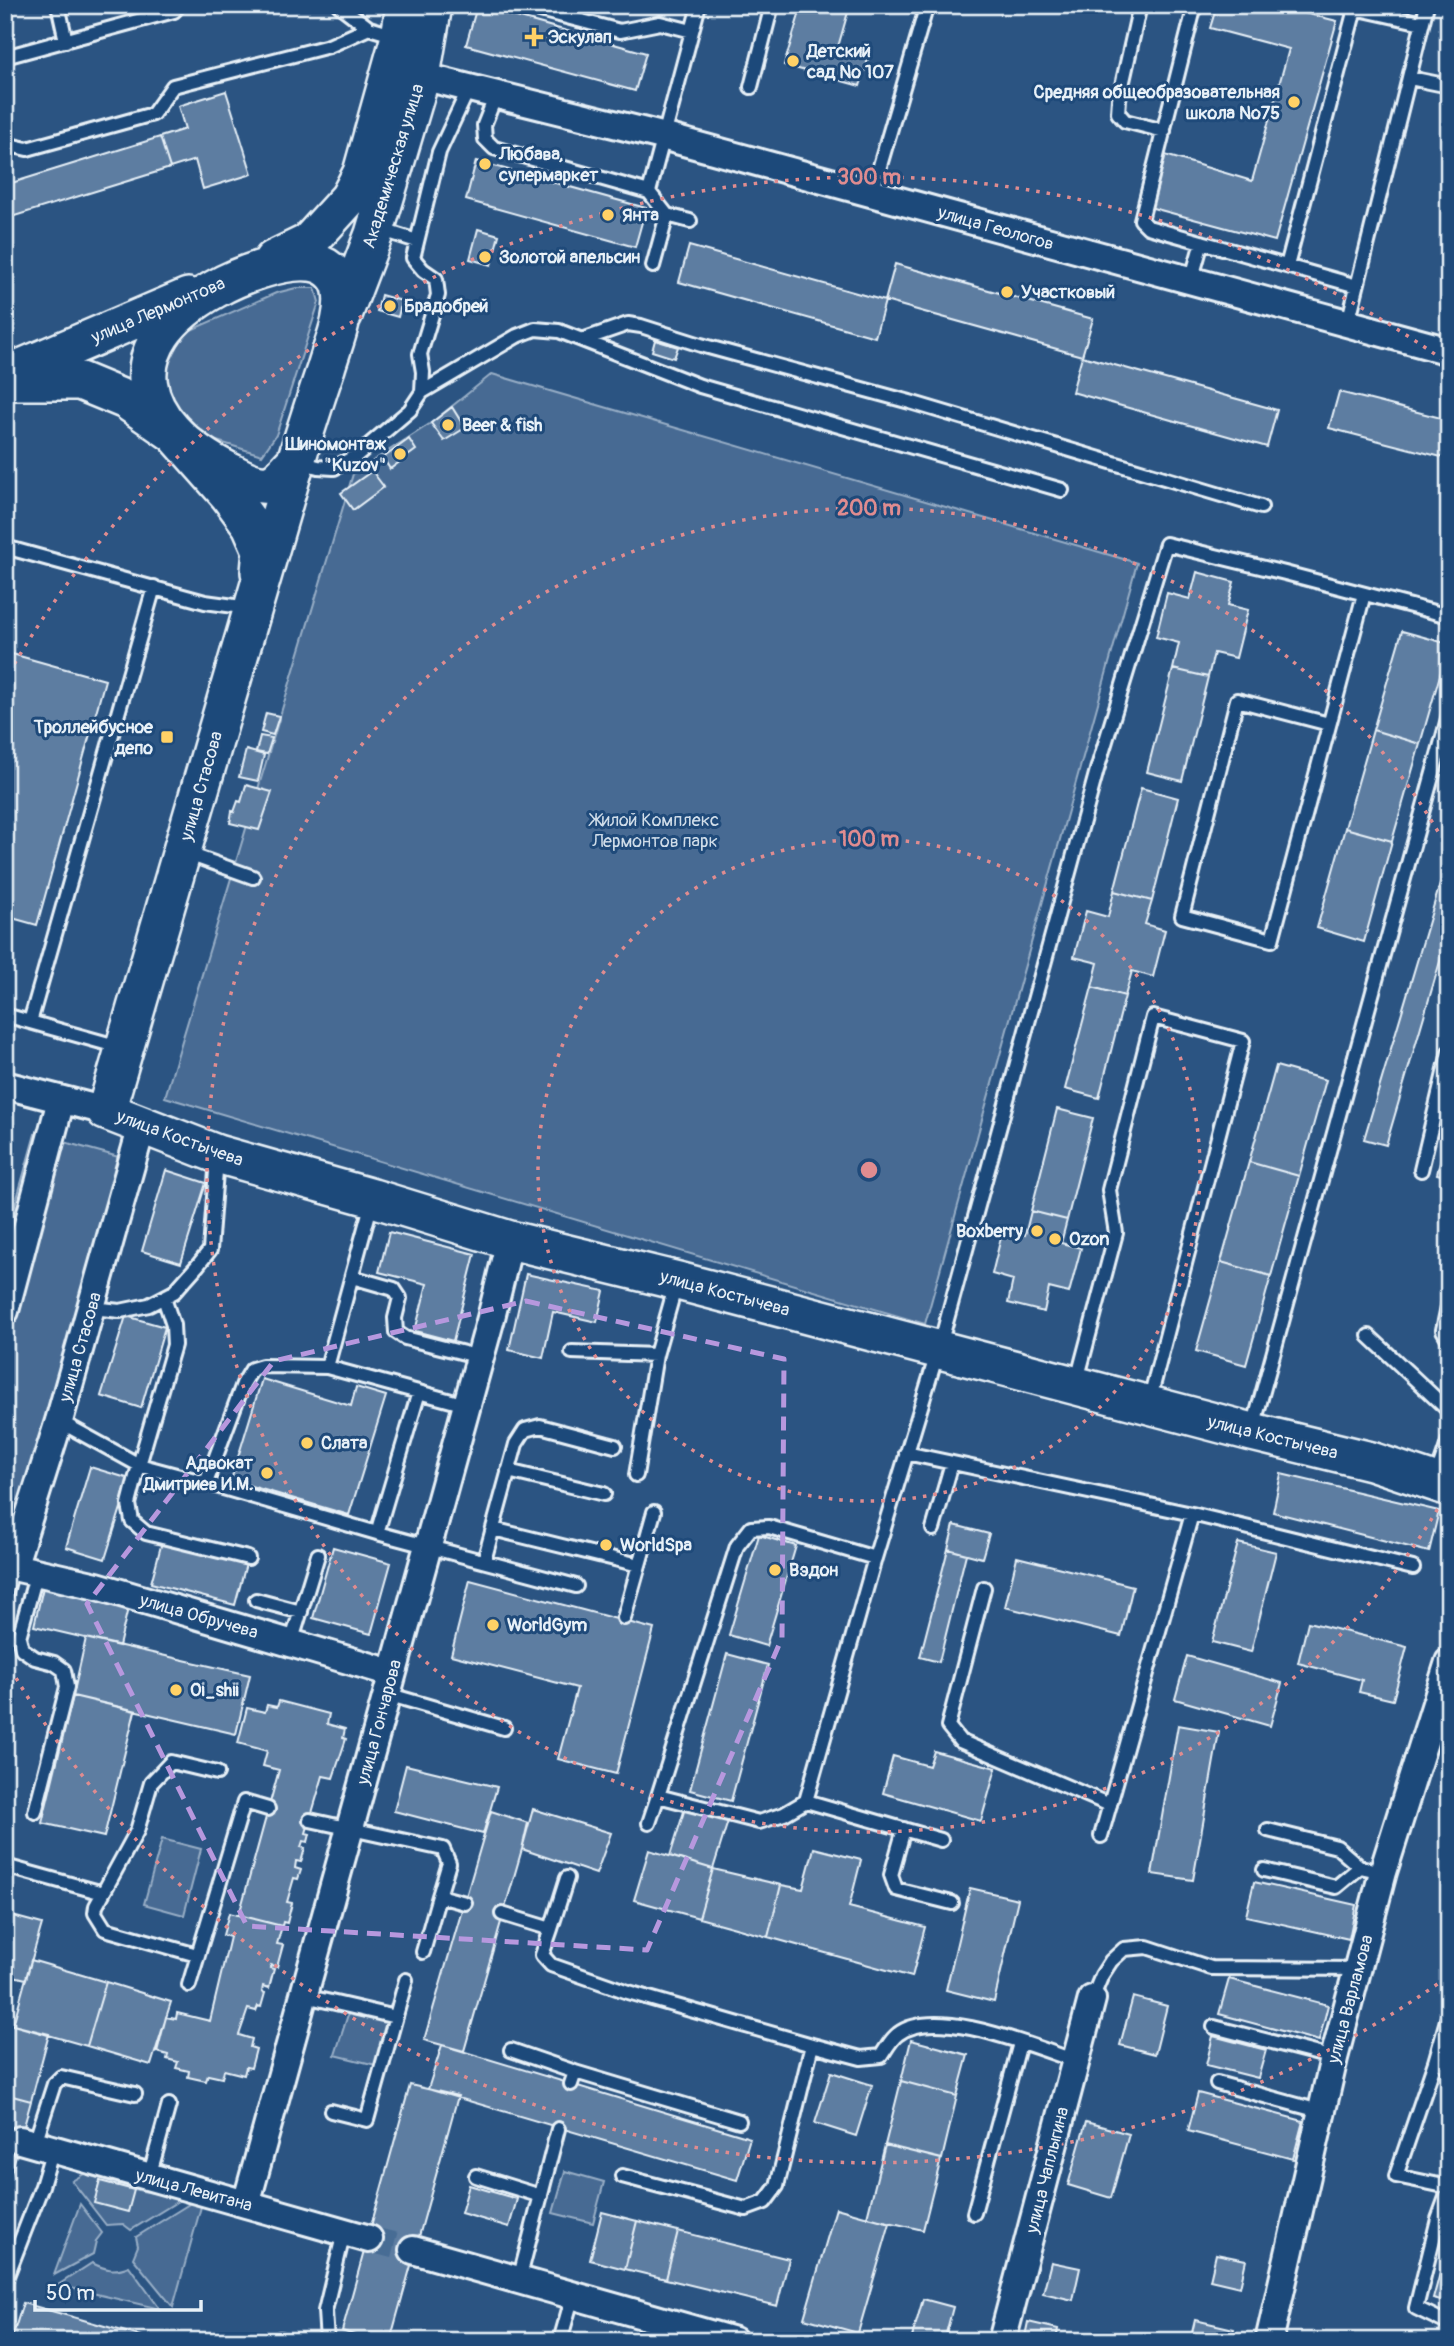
<svg xmlns="http://www.w3.org/2000/svg" width="1454" height="2346" font-family="Pangolin,sans-serif">
<style>
.green{fill:#476b93;stroke:#98aec6;stroke-width:2}
.building{fill:#5d7da1;stroke:#e8f1f8;stroke-width:2}
.lines{fill:none;stroke-linecap:round;stroke-linejoin:round}
.street-tunnel{stroke:#476c94;stroke-width:26;stroke-dasharray:26 13;stroke-linecap:butt}
.lane-casing{stroke:#e8f1f8;stroke-width:18}
.street-casing{stroke:#e8f1f8;stroke-width:32}
.secondary-casing{stroke:#e8f1f8;stroke-width:42}
.lane{stroke:#1f4a7a;stroke-width:12}
.street{stroke:#1f4a7a;stroke-width:26}
.secondary{stroke:#1f4a7a;stroke-width:37}
.marked{fill:none;stroke:#b798de;stroke-width:5;stroke-dasharray:14 9;stroke-linejoin:round}
.ring{fill:none;stroke:#df8c90;stroke-width:3.5;stroke-dasharray:3.5 7}
.poi-dot{fill:#ffd166;stroke:#1f4a7a;stroke-width:2.5}
.labels{text-anchor:middle;stroke-width:6;stroke-linejoin:round;paint-order:stroke}
.poi-label{font-size:18px;font-weight:bold;fill:#e8f1f8;stroke:#1f4a7a;text-anchor:start}
.street-label{font-size:18px;fill:#e8f1f8;stroke:#1f4a7a}
.park-label{font-size:18px;fill:#d0dde9;stroke:#1f4a7a}
.centre{fill:#df8c90;stroke:#1f4a7a;stroke-width:3.5}
.ring-label{font-size:21px;text-anchor:middle;font-weight:bold;fill:#df8c90;stroke:#1f4a7a;stroke-width:6;stroke-linejoin:round;paint-order:stroke}
</style>
<rect width="100%" height="100%" fill="#2b5482"/>
<filter id="ink" filterUnits="userSpaceOnUse"><feTurbulence type="fractalNoise" baseFrequency=".0143" numOctaves="2"/><feDisplacementMap in="SourceGraphic" scale="14" xChannelSelector="R" yChannelSelector="G"/><feConvolveMatrix kernelMatrix="1 2 1 2 8 2 1 2 1" color-interpolation-filters="sRGB"/></filter>
<g filter="url(#ink)">
<path class="green" d="M296 288H315L319 302 276 435 262 455 194 434 160 382 184 333 276 293Z
M492 374 1137 563 925 1324 165 1097 353 474 431 423Z
M35 1134 137 1162 36 1544 5 1536V1241Z
M162 1839 201 1849 184 1915 144 1904Z
M352 2002 394 2013 380 2066 335 2055Z
M565 2171 604 2182 593 2223 553 2213Z
M84 2174 142 2191 183 2198 131 2230 123 2224 106 2225 72 2181Z
M194 2201 202 2203 173 2307 133 2258 138 2246 136 2237Z
M80 2204 102 2233 96 2241 93 2254 54 2275Z
M92 2263C106 2270 115 2272 129 2266L160 2309 58 2285Z"/>
<path class="building" d="M802 5H850L838 47 869 56 860 86 784 65Z
M1217 5H1272L1337 21 1275 241 1149 207 1162 154 1252 181 1289 49 1210 28Z
M477 6 646 53 635 91 466 45Z
M226 91 252 174 203 189 195 160 170 168 160 137 185 129 178 106Z
M160 137 170 168 5 219V185Z
M476 161 646 208 635 247 466 200Z
M478 229 499 235 491 265 470 259Z
M689 246 885 301 875 337 679 282Z
M895 264 1093 319 1082 356 885 301Z
M381 295 402 301 398 317 377 311Z
M655 340 678 347 674 358 652 351Z
M1082 356 1277 410 1267 447 1072 392Z
M1339 392 1449 420V459L1329 428Z
M452 407 465 428 444 441 431 423Z
M409 439 416 450 390 469 383 458Z
M372 471 384 487 353 510 341 493Z
M1197 572 1234 582 1228 605 1248 610 1236 658 1214 653 1208 677 1173 669 1179 643 1156 637 1167 593 1190 599Z
M1402 631 1449 644 1420 744 1373 730Z
M5 652 105 680 37 925 5 916Z
M1173 669 1208 677 1182 781 1147 772Z
M266 713 279 716 273 735 261 732Z
M1373 730 1420 744 1392 841 1345 828Z
M260 736 272 738 267 754 256 752Z
M246 750 264 755 258 781 239 777Z
M246 785 272 792 259 830 230 823 232 811 234 812 238 801 241 802Z
M1141 788 1178 798 1152 901 1114 891Z
M1345 828 1392 841 1364 942 1317 928Z
M1449 854V931L1386 1145 1364 1139Z
M1114 891 1152 901 1145 924 1165 930 1153 977 1132 971 1125 996 1092 987 1098 963 1074 957 1086 911 1108 917Z
M1092 987 1125 996 1099 1098 1065 1089Z
M1276 1066 1326 1080 1299 1176 1249 1162Z
M1057 1109 1093 1118 1067 1220 1031 1211Z
M1449 1125V1177L1437 1174Z
M1249 1162 1299 1176 1271 1276 1221 1262Z
M166 1170 206 1183 181 1263 142 1251Z
M1031 1211 1067 1220 1061 1243 1081 1248 1069 1293 1049 1288 1044 1312 1008 1303 1013 1280 992 1274 1003 1229 1025 1235Z
M389 1232 475 1254 453 1341 415 1331 427 1284 379 1272Z
M1221 1262 1271 1276 1246 1365 1196 1351Z
M526 1274 604 1291 597 1322 553 1312 543 1358 509 1350Z
M126 1316 165 1327 141 1408 101 1396Z
M262 1379 351 1406 356 1387 386 1396 349 1515 231 1480Z
M90 1467 130 1479 105 1559 66 1547Z
M1281 1474 1439 1511 1429 1552 1273 1512Z
M954 1525 989 1534 982 1558 948 1549Z
M759 1535 796 1546 766 1646 729 1635Z
M162 1542 246 1564 235 1605 151 1583Z
M1238 1543 1276 1552 1251 1652 1212 1642Z
M333 1547 391 1563 371 1634 313 1618Z
M948 1549 966 1554 939 1662 920 1657Z
M1017 1557 1133 1586 1121 1636 1005 1607Z
M470 1580 654 1629 616 1774 558 1759 577 1688 451 1655Z
M44 1583 129 1604 119 1646 34 1626Z
M1308 1622 1407 1647 1393 1700 1359 1692 1362 1680 1298 1663Z
M86 1638 250 1675 236 1734 73 1696Z
M727 1654 768 1665 731 1801 690 1790Z
M1187 1656 1282 1683 1270 1726 1175 1699Z
M73 1696 135 1711 104 1837 42 1823Z
M279 1701 329 1714 327 1724 345 1729 343 1738 346 1739 333 1778 323 1776 306 1833 310 1834 308 1842 303 1841 301 1847 305 1848 301 1862 296 1861 295 1868 301 1870 298 1879 294 1878 287 1902 292 1903 287 1923 283 1922 282 1926 239 1915 279 1770 263 1766 267 1751 238 1743 247 1708 265 1712 267 1705 277 1707Z
M1178 1725 1219 1732 1193 1880 1152 1874Z
M934 1751 996 1768 981 1821 883 1793 893 1756 929 1766Z
M406 1765 497 1787 483 1834 394 1811Z
M686 1805 729 1818 713 1869 670 1856Z
M533 1809 611 1833 596 1874 522 1849Z
M491 1811 528 1823 522 1849 464 2051 424 2040Z
M814 1848 861 1860 849 1907 925 1927 912 1977 768 1937 781 1885 803 1889Z
M649 1850 713 1869 699 1918 634 1900Z
M713 1869 781 1885 768 1937 699 1918Z
M1254 1882 1356 1905 1349 1939 1246 1916Z
M970 1888 1018 1899 994 2002 946 1990Z
M229 1913 282 1926 277 1944 283 1945 277 1967 271 1965 270 1968 274 1969 269 1988 263 1986 262 1992 265 1993 261 2007 258 2006 256 2011 248 2009 239 2035 252 2039 250 2047 256 2049 251 2068 246 2067 244 2075 224 2070 222 2078 208 2075 206 2081 188 2077 189 2071 176 2068 178 2062 167 2059 168 2055 157 2052 166 2017 176 2019 177 2013 210 2021 230 1937 223 1935Z
M5 1914 42 1924 26 1979 5 1974Z
M31 1960 106 1982 87 2046 13 2025Z
M1229 1979 1328 2005 1319 2041 1219 2014Z
M106 1982 171 2002 151 2065 87 2046Z
M1133 1997 1167 2006 1155 2054 1120 2045Z
M5 2023 49 2034 31 2101 5 2094Z
M1213 2036 1266 2050 1258 2078 1206 2065Z
M911 2040 968 2055 957 2096 901 2081Z
M442 2045 750 2138 737 2180 428 2089Z
M831 2072 872 2085 856 2136 815 2123Z
M901 2081 957 2096 942 2159 885 2145Z
M410 2085 458 2096 390 2341H372L342 2331Z
M1198 2093 1303 2121 1293 2159 1188 2131Z
M5 2094 31 2101 5 2195Z
M1086 2122 1129 2134 1111 2198 1068 2185Z
M885 2145 941 2159 923 2230 867 2217Z
M100 2181 134 2190 128 2212 94 2203Z
M469 2185 517 2199 509 2227 461 2213Z
M836 2208 890 2223 858 2333 804 2318Z
M602 2212 637 2221 625 2269 590 2260Z
M637 2221 678 2231 666 2279 625 2269Z
M678 2231 789 2259 777 2306 666 2279Z
M1216 2254 1246 2260 1240 2287 1210 2280Z
M1445 2255 1449 2256V2303L1433 2299Z
M1051 2262 1080 2268 1073 2300 1043 2293Z
M923 2299 953 2307 944 2341H911Z
M23 2303 158 2341H11Z
M1195 2320 1234 2329 1231 2341H1190Z
M1028 2322 1058 2329 1056 2341H1024Z"/>
<g class="lines">
<path class="street-tunnel" d="M369 2239 413 2250"/>
<defs>
<path id="lane" d="M58 5 66 41
M339 5 369 28 396 36
M521 5 620 31 660 23 692 31
M1140 5 1119 99 1118 113 1125 121 1164 131
M1195 5 1141 220 1148 227 1357 286
M1341 5 1422 23
M5 57 174 11 179 5
M1410 78 1449 86
M751 87 772 5
M496 95 484 125 485 139 494 148 649 192 699 5
M5 144 27 149 153 114 173 86 329 46 369 28
M649 192 667 215 653 266
M872 193 927 5
M667 215 690 221
M379 229 417 241
M1287 266 1355 9
M1191 281 1202 242
M1348 323 1427 5
M582 340 628 324 641 326 701 345 910 402 1261 507
M422 392 517 336 535 329 559 331 700 386 1062 490
M300 462 318 467 334 468 356 456 410 410 422 392 423 372 420 354 438 295 436 279 423 270 413 258 439 152 469 88
M5 547 205 602 249 608
M1329 724 1237 700 1182 916 1272 940 1364 594
M186 853 253 877
M5 1015 123 1048
M30 1022 154 587
M1421 1170 1449 1052
M352 1277 394 1289 400 1298 395 1318 396 1332 405 1338 480 1357
M1449 1302 1443 1330 1449 1340
M92 1308 120 1311 149 1305 174 1292 198 1265 210 1250 217 1158
M1369 1336 1447 1409 1449 1415
M572 1352 656 1355 676 1284
M327 1367 372 1202
M1079 1383 1080 1369 1116 1233 1109 1190 1153 1017 1243 1041 1149 1402
M466 1405 327 1367 262 1366 252 1369 243 1384 206 1483 377 1533 576 1586
M59 1421 139 1465 174 1345 173 1325 164 1298
M1252 1431 1449 715
M906 1453 1192 1514 1413 1568
M508 1471 604 1494
M636 1475 656 1355
M1436 1478 1449 1440
M206 1483 139 1465 129 1504 132 1521 146 1533 248 1558
M493 1529 639 1565
M933 1529 952 1463
M377 1533 419 1392
M875 1558 769 1527 751 1528 737 1546 658 1796 759 1822 784 1814 806 1801 875 1558 943 1334 1097 770 1166 544 1285 573 1449 616
M484 1561 516 1444 525 1430 540 1426 615 1446
M984 1588 948 1726 960 1741 1110 1805
M5 1595 13 1567
M256 1600 301 1612
M624 1618 654 1512
M291 1643 318 1555
M387 1694 504 1728
M806 1801 941 1840
M35 1812 67 1687 64 1670 54 1663 35 1658 22 1649 19 1637 37 1572
M310 1820 443 1849 449 1863 439 1896 465 1903
M649 1823 658 1796
M904 1829 891 1875 896 1889 952 1903
M1268 1830 1337 1847 1360 1867 1383 1872
M1101 1836 1192 1514
M5 1866 103 1893
M1264 1870 1336 1887 1360 1867
M502 1914 551 1929 542 1955 551 1965 628 1992 812 2045 777 2186 765 2202 746 2209 622 2176
M551 1929 567 1878
M423 1952 439 1896
M197 1955 105 1929 95 1913 96 1906 137 1831 151 1783 171 1762 217 1773
M189 1985 244 1802 268 1809
M305 1996 396 2017
M1092 1999 1102 1975 1111 1961 1124 1949 1147 1947 1211 1968 1359 1969
M1214 2027 1334 2058
M812 2045 861 2058 881 2056C886 2049 891 2039 898 2034 936 2005 1034 2047 1076 2061
M511 2050 575 2072 571 2084
M1435 2062 1449 2013
M1449 2065 1435 2062 1396 2176 1449 2187
M575 2072 739 2121
M1217 2083 1323 2112
M331 2111 367 2120 406 1980
M35 2143 54 2084 61 2077 135 2094
M476 2176 541 2196
M149 2177 169 2105
M1449 2189 1438 2219 1416 2308 1449 2324
M974 2213 1020 2043
M519 2280 558 2129
M5 2281 42 2186 53 2149
M280 2339 287 2341
M327 2341 325 2311 344 2232
M560 2341 573 2295"/>
<path id="street" d="M421 76 662 136 1449 351
M5 1085 106 1111
M5 1311 61 1100
M5 1565 97 1586 392 1673
M13 1567 59 1421 142 1126
M20 2140 369 2239
M246 2204 491 1318 510 1240
M413 2250 734 2341
M1002 2341 1092 1999
M1269 2341 1334 2058 1383 1872 1449 1662"/>
<path id="secondary" d="M273 260 308 243 349 198 362 173 400 37 405 5
M343 315 374 234 421 76 433 5
M5 375 188 297
M6 381H80L126 400 175 434 229 495 251 525 262 550 260 572
M296 461C289 467 280 480 271 483 256 488 241 477 228 471 134 423 114 345 215 289 238 276 282 259 310 262 325 263 340 275 342 291 346 316 333 344 326 368 315 400 305 432 295 464 231 679 170 895 106 1111L217 1154 373 1198 510 1240 678 1281 1252 1432 1371 1461 1449 1487"/>
</defs>
<use href="#lane" class="lane-casing"/>
<use href="#street" class="street-casing"/>
<use href="#secondary" class="secondary-casing"/>
<use href="#lane" class="lane"/>
<use href="#street" class="street"/>
<use href="#secondary" class="secondary"/>
</g>
</g>
<path class="marked" d="M526 1301 784 1359 782 1638 647 1950 247 1926 87 1604 274 1361Z"/>
<g class="ring">
<circle cx="869" cy="1170" r="331"/>
<path d="M1448 1491A662 662 0 1 1 1448 849"/>
<path d="M1446 1978A993 993 0 0 1 9 1666M9 673A993 993 0 0 1 1446 362"/>
</g>
<g class="poi-dot">
<path d="M530.5 26.5h7v7h7v7h-7v7h-7v-7h-7v-7h7z"/>
<circle cx="793" cy="61" r="7"/>
<circle cx="1294" cy="102" r="7"/>
<circle cx="485" cy="164" r="7"/>
<circle cx="608" cy="215" r="7"/>
<circle cx="485" cy="257" r="7"/>
<circle cx="1007" cy="292" r="7"/>
<circle cx="390" cy="306" r="7"/>
<circle cx="448" cy="425" r="7"/>
<circle cx="400" cy="454" r="7"/>
<rect x="160" y="730" width="14" height="14" rx="3.5"/>
<circle cx="1037" cy="1231" r="7"/>
<circle cx="1055" cy="1239" r="7"/>
<circle cx="307" cy="1443" r="7"/>
<circle cx="267" cy="1473" r="7"/>
<circle cx="606" cy="1545" r="7"/>
<circle cx="775" cy="1570" r="7"/>
<circle cx="493" cy="1625" r="7"/>
<circle cx="176" cy="1690" r="7"/>
</g>
<g class="labels">
<g class="poi-label">
<text x="548" y="43">Эскулап</text>
<text x="807" y="57">Детский<tspan x="807" dy="21">сад № 107</tspan></text>
<text x="1280" y="98" text-anchor="end">Средняя общеобразовательная<tspan x="1280" dy="21">школа №75</tspan></text>
<text x="499" y="160">Любава,<tspan x="499" dy="21">супермаркет</tspan></text>
<text x="622" y="221">Янта</text>
<text x="499" y="263">Золотой апельсин</text>
<text x="1021" y="298">Участковый</text>
<text x="404" y="312">Брадобрей</text>
<text x="462" y="431">Beer &amp; fish</text>
<text x="386" y="450" text-anchor="end">Шиномонтаж<tspan x="386" dy="21">"Kuzov"</tspan></text>
<text x="153" y="733" text-anchor="end">Троллейбусное<tspan x="153" dy="21">депо</tspan></text>
<text x="1023" y="1237" text-anchor="end">Boxberry</text>
<text x="1069" y="1245">Ozon</text>
<text x="321" y="1449">Слата</text>
<text x="253" y="1469" text-anchor="end">Адвокат<tspan x="253" dy="21">Дмитриев И.М.</tspan></text>
<text x="620" y="1551">WorldSpa</text>
<text x="789" y="1576">Вэдон</text>
<text x="507" y="1631">WorldGym</text>
<text x="190" y="1696">Oi_shii</text>
</g>
<g class="street-label">
<text transform="translate(393 166) rotate(-73)" y="6">Академическая улица</text>
<text transform="translate(996 228) rotate(16)" y="6">улица Геологов</text>
<text transform="translate(158 310) rotate(-23)" y="6">улица Лермонтова</text>
<text transform="translate(201 786) rotate(-74)" y="6">улица Стасова</text>
<text transform="translate(180 1138) rotate(20)" y="6">улица Костычева</text>
<text transform="translate(725 1293) rotate(15)" y="6">улица Костычева</text>
<text transform="translate(80 1347) rotate(-74)" y="6">улица Стасова</text>
<text transform="translate(1273 1437) rotate(14)" y="6">улица Костычева</text>
<text transform="translate(199 1616) rotate(16)" y="6">улица Обручева</text>
<text transform="translate(379 1722) rotate(-75)" y="6">улица Гончарова</text>
<text transform="translate(1350 1999) rotate(-75)" y="6">улица Варламова</text>
<text transform="translate(1047 2170) rotate(-76)" y="6">улица Чаплыгина</text>
<text transform="translate(194 2190) rotate(15)" y="6">улица Левитана</text>
</g>
<g class="park-label">
<text x="655" y="826">Жилой Комплекс<tspan x="655" dy="21">Лермонтов парк</tspan></text>
</g>
</g>
<circle cx="869" cy="1170" r="10" class="centre"/>
<g class="ring-label">
<text x="869" y="184">300 m</text>
<text x="869" y="515">200 m</text>
<text x="869" y="846">100 m</text>
</g>
<rect width="1454" height="2346" fill="none" stroke="#1f4a7a" stroke-width="28"/>
<rect x="14" y="14" width="1426" height="2318" fill="none" stroke="#e8f1f8" stroke-width="2.5" filter="url(#ink)"/>
<path d="M35 2300v10h166v-10" fill="none" stroke="#e8f1f8" stroke-width="3.5"/>
<text x="46" y="2300" font-size="21" fill="#e8f1f8" stroke="#1f4a7a" stroke-width="5" paint-order="stroke">50 m</text>
</svg>
